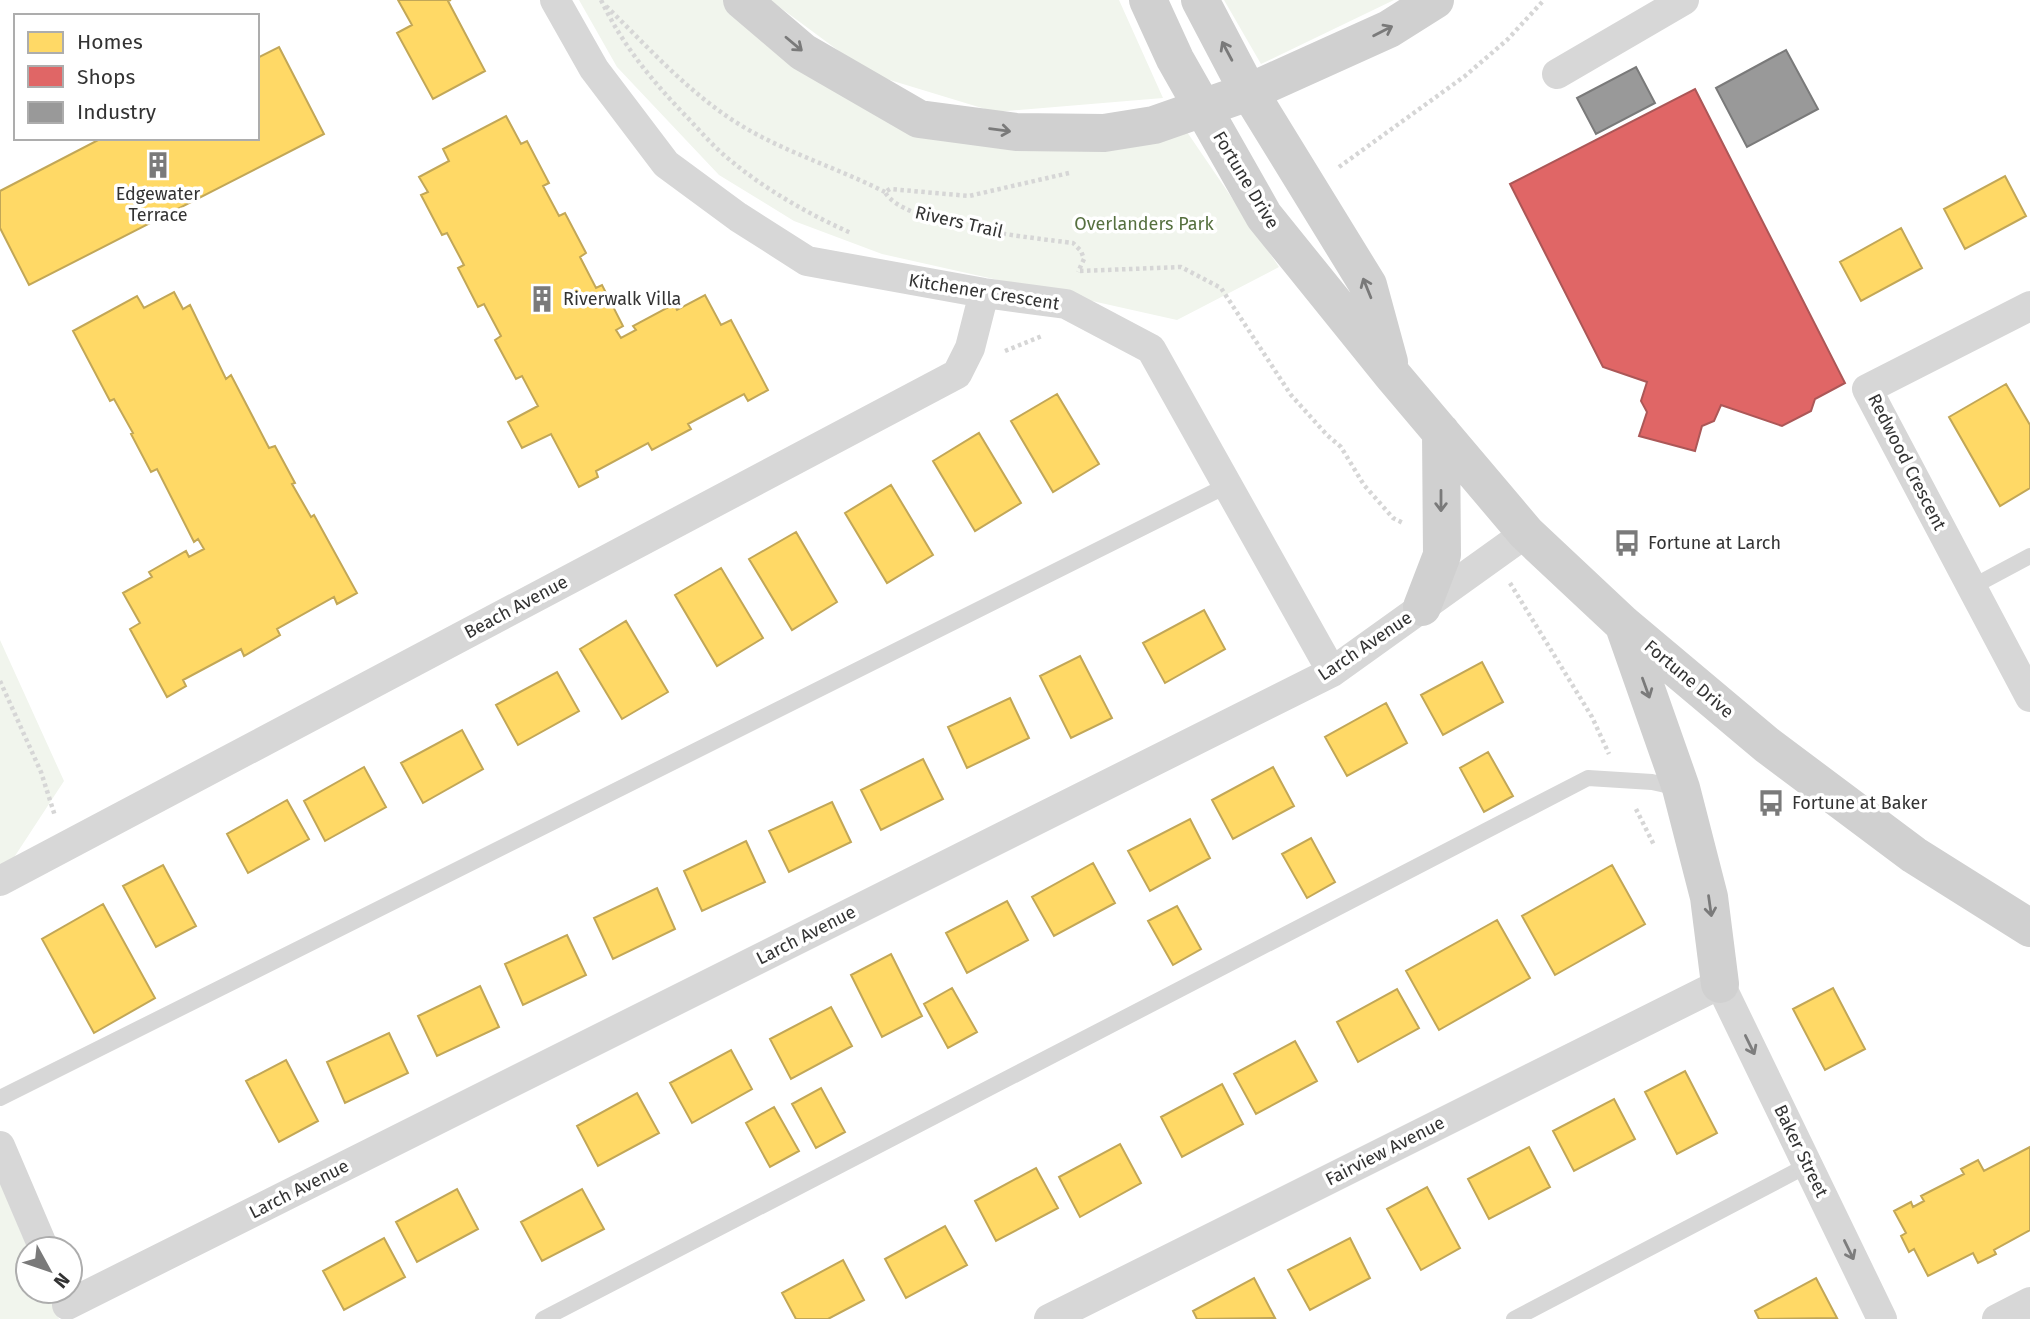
<svg xmlns="http://www.w3.org/2000/svg" width="2030" height="1319" font-family="'Fira Sans',sans-serif">
<style>
.green{fill:#f1f5ed}
.homes{fill:#ffd966;stroke:#c2a757;stroke-width:2}
.shops{fill:#e06666;stroke:#ac5757;stroke-width:2}
.industry{fill:#999;stroke:#7a7a7a;stroke-width:2}
.lines{fill:none;stroke-linecap:round;stroke-linejoin:round}
.path{stroke:#d6d6d6;stroke-width:4.5;stroke-dasharray:3.5 3.5;stroke-linecap:butt}
.service{stroke:#d7d7d7;stroke-width:16}
.minor{stroke:#d7d7d7;stroke-width:30}
.secondary{stroke:#d0d0d0;stroke-width:38}
.oneway{stroke:#7a7a7a}
.oneway2{stroke:#7d7d7d}
.labels{text-anchor:middle;stroke-width:7;stroke-linejoin:round;paint-order:stroke}
.street-label{font-size:18px;fill:#333;stroke:#fff}
.poi-label{font-size:18px;fill:#333;stroke:#fff;text-anchor:start}
.park-label{font-size:18px;fill:#56703f;stroke:#fff}
</style>
<rect width="100%" height="100%" fill="#fff"/>
<path class="green" d="M579 0H725L920 132H1187L1279 267 1177 320 882 254 794 221 719 175 617 67Z
M770 0H1119L1163 98 995 112 870 74Z
M1224 0H1394L1261 64Z
M0 640 64 781 13 859 0 866Z
M0 1183 28 1249V1291H47L59 1319H0Z"/>
<path class="homes" d="M398 0H451L448 1 485 71 433 99 397 33 412 25Z
M279 47 324 134 29 285 0 228V191L102 138H257V58Z
M506 116 521 144 527 141 549 183 543 186 559 216 565 213 586 253 580 257 596 288 602 285 623 326 616 330 621 338 636 330 633 326 674 304 677 310 705 295 721 325 731 320 768 390 748 401 744 394 688 424 691 429 652 450 648 443 596 471 598 477 579 487 551 434 522 448 508 422 538 406 522 376 516 379 495 340 501 336 484 304 478 307 458 268 464 265 447 233 442 235 421 195 428 192 419 177 449 161 443 149Z
M2005 176 2026 216 1965 249 1944 209Z
M1901 228 1922 268 1861 301 1840 262Z
M174 292 183 309 190 305 226 379 231 375 269 448 275 446 295 483 292 484 311 517 314 515 357 593 337 604 334 597 277 629 280 635 244 656 241 649 183 680 186 686 167 697 130 629 140 623 123 593 152 577 149 572 186 551 189 557 204 549 198 539 194 542 157 469 151 472 131 434 133 433 114 399 110 401 73 331 137 296 144 308Z
M2006 384 2030 425V488L2000 506 1949 417Z
M1057 394 1099 464 1053 492 1011 421Z
M979 433 1021 503 975 531 933 461Z
M891 485 933 555 887 583 845 513Z
M796 532 837 602 792 630 749 559Z
M721 568 763 638 717 666 675 595Z
M1204 610 1225 649 1165 683 1143 643Z
M626 621 668 692 622 719 580 649Z
M1080 656 1112 718 1071 738 1040 676Z
M1482 662 1503 702 1443 735 1421 695Z
M557 672 579 711 518 745 496 705Z
M1010 698 1029 738 967 768 948 727Z
M1386 703 1407 743 1347 776 1325 737Z
M462 730 483 769 423 803 401 763Z
M1488 752 1513 796 1484 812 1460 768Z
M923 759 943 799 881 830 861 790Z
M364 767 386 807 325 841 304 801Z
M1273 767 1294 806 1233 839 1212 800Z
M287 800 309 839 248 873 227 834Z
M832 802 851 842 789 872 769 831Z
M1190 819 1210 858 1150 891 1128 851Z
M1311 838 1335 882 1307 898 1282 854Z
M746 841 765 882 702 911 684 871Z
M1093 863 1115 903 1054 936 1032 897Z
M163 865 196 926 156 947 123 886Z
M1612 865 1645 924 1555 975 1522 916Z
M657 888 675 929 613 959 594 918Z
M1007 901 1028 940 967 973 946 933Z
M103 904 155 998 94 1033 42 939Z
M1177 906 1201 949 1173 965 1148 921Z
M1497 920 1530 978 1439 1030 1406 971Z
M567 935 586 975 523 1005 505 964Z
M891 954 922 1016 882 1037 851 975Z
M480 986 499 1027 437 1056 418 1016Z
M952 988 977 1032 948 1048 924 1004Z
M1833 988 1865 1049 1825 1070 1793 1009Z
M1397 989 1419 1028 1358 1062 1337 1022Z
M831 1007 852 1046 791 1079 770 1039Z
M389 1033 408 1073 345 1103 327 1062Z
M1295 1041 1317 1081 1256 1114 1234 1074Z
M731 1050 752 1089 692 1123 670 1083Z
M286 1060 318 1121 279 1142 246 1081Z
M1685 1071 1717 1133 1677 1154 1645 1092Z
M1222 1084 1243 1124 1182 1157 1161 1117Z
M821 1088 845 1132 816 1148 792 1104Z
M637 1093 659 1133 598 1166 577 1126Z
M1614 1099 1635 1139 1574 1171 1553 1131Z
M774 1107 799 1151 770 1167 746 1123Z
M1120 1144 1141 1183 1080 1217 1059 1177Z
M1529 1147 1550 1187 1489 1219 1468 1179Z
M2030 1147V1230L1994 1250 1996 1254 1978 1263 1973 1253 1928 1276 1914 1249 1909 1252 1901 1236 1906 1233 1894 1211 1911 1202 1913 1207 1924 1201 1921 1196 1964 1174 1961 1169 1978 1160 1984 1171Z
M1036 1168 1058 1208 996 1241 975 1201Z
M1427 1187 1460 1248 1421 1270 1387 1209Z
M457 1189 478 1229 417 1262 396 1222Z
M582 1189 604 1229 542 1261 521 1222Z
M945 1226 967 1265 906 1298 885 1259Z
M384 1238 405 1277 344 1310 323 1271Z
M1350 1238 1370 1278 1310 1310 1288 1270Z
M843 1260 864 1300 828 1319H796L782 1293Z
M1254 1278 1275 1318 1197 1319 1193 1311Z
M1816 1278 1837 1318 1759 1319 1755 1311Z"/>
<path class="shops" d="M1695 89 1845 383 1815 399 1811 411 1782 426 1721 405 1714 421 1702 426 1695 451 1639 436 1647 412 1641 401 1647 382 1603 367 1510 184Z"/>
<path class="industry" d="M1786 50 1818 109 1747 147 1716 88Z
M1636 67 1655 103 1596 134 1577 98Z"/>
<g class="lines">
<path class="path" d="M601 0C622 44 649 77 682 112 696 126 709 142 724 155 761 187 806 213 851 233
M606 6C647 46 686 90 734 121 780 151 836 167 885 192
M1339 167 1465 76 1507 40 1544 0
M1069 173 969 196 890 189 885 192C902 225 1035 238 1073 243L1081 251 1084 259 1078 272
M1080 271 1181 267 1221 288 1291 395 1327 435 1341 447 1364 485 1393 518 1403 523
M1005 351 1042 336
M1510 583 1592 717 1609 754
M0 681 41 772 55 816
M1636 809 1654 845"/>
<path class="service" d="M1972 587 2030 556
M0 1098 1228 485
M543 1319 1588 778 1652 782 1679 788
M1514 1319 1808 1165"/>
<path class="minor" d="M555 0 594 69 666 164 738 217 807 261 984 293 1066 304 1151 349 1332 672
M1557 74 1684 0
M2030 306 1867 389 2030 697
M0 881 957 374 970 348 984 293
M0 1146 44 1249
M67 1305 1332 672 1526 533
M1049 1319 1720 984 1882 1319
M1997 1319 2030 1302"/>
<path class="secondary" d="M742 0 803 52 919 119 1016 132 1104 133 1154 125 1254 90 1389 29 1435 0
M1148 0 1175 59 1264 216 1394 377 1526 533 1623 624 1767 745 1914 855 2030 928
M1200 0 1242 80 1368 285 1389 362
M1422 607 1442 555 1441 432
M1624 626 1681 788 1709 897 1720 984"/>
</g>
<defs><path id="oneway-shaft" d="M-6 0H5M1.5-3L5.5 0L1.5 3" fill="none" stroke-width="1.6" stroke-linecap="round" stroke-linejoin="round" transform="scale(1.75)"/></defs>
<g class="oneway">
<use href="#oneway-shaft" transform="translate(1383 31) rotate(-27)"/>
<use href="#oneway-shaft" transform="translate(794 44) rotate(40)"/>
<use href="#oneway-shaft" transform="translate(1227 51) rotate(-118)"/>
<use href="#oneway-shaft" transform="translate(1000 130) rotate(7)"/>
<use href="#oneway-shaft" transform="translate(1367 288) rotate(-112)"/>
<use href="#oneway-shaft" transform="translate(1441 501) rotate(90)"/>
<use href="#oneway-shaft" transform="translate(1646 688) rotate(70)"/>
<use href="#oneway-shaft" transform="translate(1710 906) rotate(82)"/>
</g>
<g class="oneway2">
<use href="#oneway-shaft" transform="translate(1750 1045) rotate(64)"/>
<use href="#oneway-shaft" transform="translate(1849 1250) rotate(64)"/>
</g>
<defs>
<symbol id="building-bare" viewBox="-9 -9 18 18"><path d="M-4-6H4V6H1V3H-1V6H-4ZM-2.5-4.3h1.7v1.8h-1.7ZM.8-4.3h1.7v1.8H.8ZM-2.5-1h1.7V.8h-1.7ZM.8-1h1.7V.8H.8Z" fill="#7a7a7a" stroke="#fff" stroke-width="2.5" paint-order="stroke"/></symbol>
<symbol id="bus-bare" viewBox="-9 -9 18 18"><path d="M-5-6H5V4H4V6H2V4H-2V6H-4V4H-5ZM-3.5-4V0h7V-4ZM-3.5 1.2v1.5H-2V1.2ZM2 1.2v1.5H3.5V1.2Z" fill="#7a7a7a" stroke="#fff" stroke-width="2.5" paint-order="stroke"/></symbol>
</defs>
<g fill-rule="evenodd">
<use href="#building-bare" x="139" y="146" width="38" height="38"/>
<use href="#building-bare" x="523" y="280" width="38" height="38"/>
<use href="#bus-bare" x="1608" y="524" width="38" height="38"/>
<use href="#bus-bare" x="1752" y="784" width="38" height="38"/>
</g>
<g class="labels">
<g class="street-label">
<text transform="translate(1246 180) rotate(59)" y="6">Fortune Drive</text>
<text transform="translate(959 222) rotate(13)" y="6">Rivers Trail</text>
<text transform="translate(984 292) rotate(9)" y="6">Kitchener Crescent</text>
<text transform="translate(1907 462) rotate(63)" y="6">Redwood Crescent</text>
<text transform="translate(516 607) rotate(-28)" y="6">Beach Avenue</text>
<text transform="translate(1365 646) rotate(-34)" y="6">Larch Avenue</text>
<text transform="translate(1689 679) rotate(40)" y="6">Fortune Drive</text>
<text transform="translate(806 935) rotate(-27)" y="6">Larch Avenue</text>
<text transform="translate(1385 1151) rotate(-27)" y="6">Fairview Avenue</text>
<text transform="translate(1801 1151) rotate(64)" y="6">Baker Street</text>
<text transform="translate(299 1189) rotate(-27)" y="6">Larch Avenue</text>
</g>
<g class="poi-label">
<text x="158" y="200" text-anchor="middle">Edgewater<tspan x="158" dy="21">Terrace</tspan></text>
<text x="563" y="305">Riverwalk Villa</text>
<text x="1648" y="549">Fortune at Larch</text>
<text x="1792" y="809">Fortune at Baker</text>
</g>
<g class="park-label">
<text x="1144" y="230">Overlanders Park</text>
</g>
</g>
<rect x="14" y="14" width="245" height="126" fill="#ffffff" stroke="#adadad" stroke-width="2"/>
<rect x="28" y="32" width="35" height="21" fill="#ffd966" stroke="#adadad" stroke-width="2"/>
<text x="77" y="49" font-size="21" fill="#333333">Homes</text>
<rect x="28" y="66" width="35" height="21" fill="#e06666" stroke="#adadad" stroke-width="2"/>
<text x="77" y="84" font-size="21" fill="#333333">Shops</text>
<rect x="28" y="102" width="35" height="21" fill="#999999" stroke="#adadad" stroke-width="2"/>
<text x="77" y="119" font-size="21" fill="#333333">Industry</text>
<g transform="translate(49 1270) rotate(130)"><circle r="33" fill="#ffffff" stroke="#adadad" stroke-width="2"/>
<path d="M0-5L12 26L0 18L-12 26Z" fill="#7a7a7a"/>
<text y="-10" font-size="19" font-weight="bold" text-anchor="middle" fill="#333333">N</text>
</g>
</svg>
